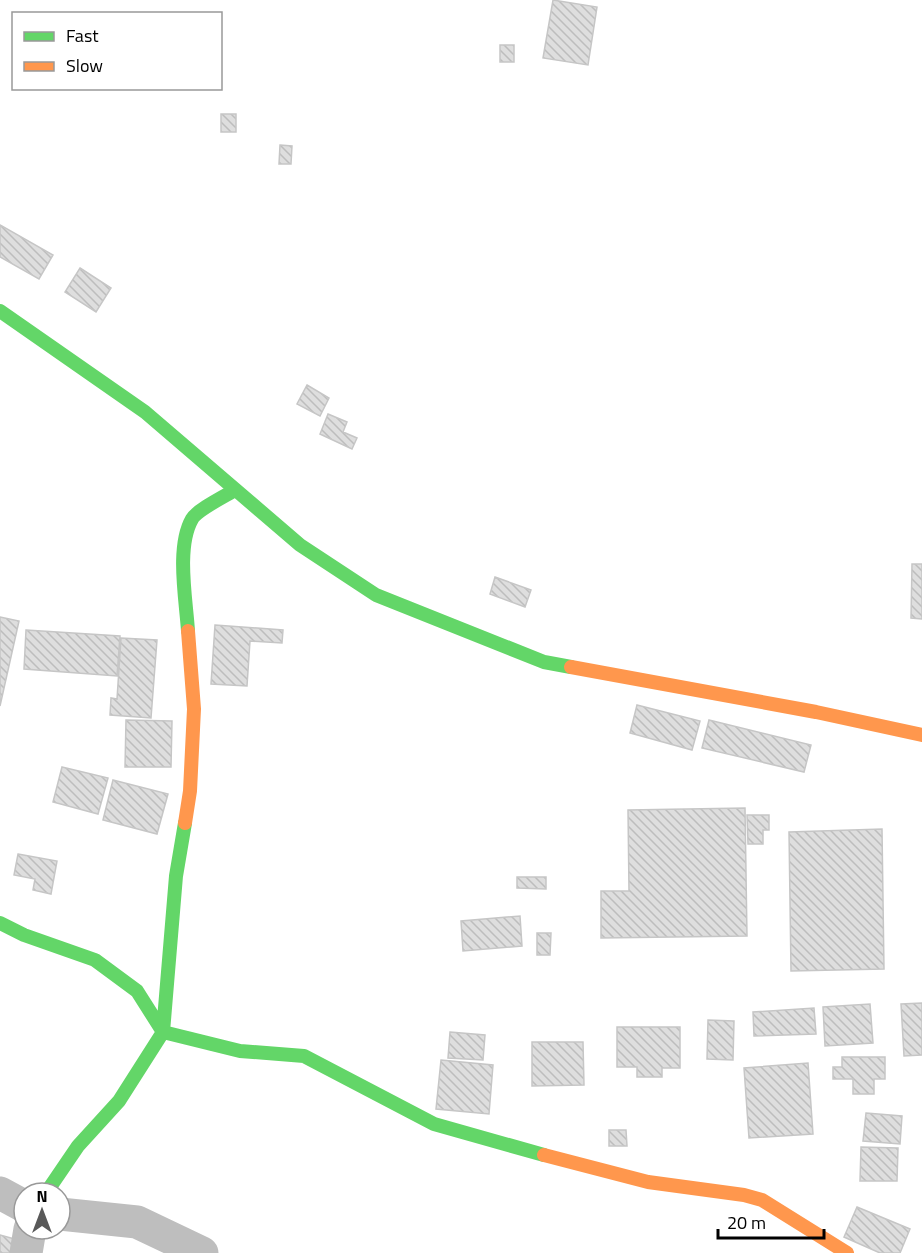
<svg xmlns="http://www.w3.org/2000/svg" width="922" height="1253" font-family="'Titillium Web',sans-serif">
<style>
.building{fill:url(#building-back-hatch);stroke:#c6c6c6;stroke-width:1.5}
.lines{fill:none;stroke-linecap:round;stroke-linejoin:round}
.street{stroke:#bebebe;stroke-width:33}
.fast{stroke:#63d668;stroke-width:14}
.slow{stroke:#ff974d;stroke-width:14}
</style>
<defs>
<pattern id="building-back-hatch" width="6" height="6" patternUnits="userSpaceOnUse" patternTransform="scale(1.5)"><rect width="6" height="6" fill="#dedede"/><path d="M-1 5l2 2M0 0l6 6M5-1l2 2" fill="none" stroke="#bdbdbd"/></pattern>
</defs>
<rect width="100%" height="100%" fill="#fff"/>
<path class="building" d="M553 0 597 7 588 65 543 58Z
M500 45H514V62H500Z
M221 114H236V132H221Z
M280 145 292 146 291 164H279Z
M0 225 53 255 39 279 0 257Z
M80 268 111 288 96 312 65 292Z
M307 385 329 398 320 416 297 404Z
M328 414 347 422 343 432 357 438 352 449 320 434Z
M912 564H922V619L911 618Z
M495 577 531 590 525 607 490 594Z
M0 617 19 621 0 706Z
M215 625 283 630 282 643 250 641 247 686 211 684Z
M26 630 120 636 117 676 24 669Z
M121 638 157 640 151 718 110 715 111 698 117 699Z
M637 705 700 721 692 750 630 733Z
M126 720 172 721 171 767H125Z
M709 720 811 745 804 772 702 748Z
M62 767 108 778 98 814 53 802Z
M113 780 168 794 157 834 103 820Z
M745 808 747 936 601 938V891H629L628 810Z
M747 815H769V830H763V844H748Z
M882 829 884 969 791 971 789 832Z
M18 854 57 861 51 894 33 890 35 879 14 875Z
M517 877H546V889L517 888Z
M520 916 522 946 463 951 461 921Z
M537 933H551L550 955H537Z
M922 1003V1055L904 1056 901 1004Z
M870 1004 873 1043 825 1046 823 1007Z
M814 1008 816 1034 754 1036 753 1012Z
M708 1020 734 1021 733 1060 707 1059Z
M617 1027H680V1068H662V1077H637V1067H617Z
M450 1032 485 1035 483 1060 448 1058Z
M532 1042H583L584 1085 532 1086Z
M842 1057H885V1079H874V1094H853V1079H833V1067H842Z
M441 1060 493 1065 489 1114 436 1109Z
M808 1063 813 1134 749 1138 744 1068Z
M866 1113 902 1116 900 1144 863 1141Z
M609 1130H626L627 1146H609Z
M861 1147 898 1148 897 1181H860Z
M857 1207 910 1229 900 1253H880L844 1237Z
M0 1235 22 1241 19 1253H0Z"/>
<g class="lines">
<path class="street" d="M0 1193 24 1206
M60 1214 137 1222 202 1253
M26 1253 30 1229"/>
<path class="fast" d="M0 311 145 412 300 545 376 595 544 662 571 667
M188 631C186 599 176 547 192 519 197 510 225 496 235 490
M0 923 24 935 95 960 137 991 163 1032 240 1051 304 1056 434 1124 544 1155
M46 1193 78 1146 119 1101 163 1032 176 876 185 823"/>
<path class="slow" d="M571 667 816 712 922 735
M185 823 190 791 194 709 188 631
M544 1155 648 1182 744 1195 762 1200 847 1253"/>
</g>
<rect x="12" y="12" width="210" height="78" fill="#ffffff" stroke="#999999" stroke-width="1.5"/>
<rect x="24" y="32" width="30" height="9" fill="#63d668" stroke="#999999" stroke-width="1.5"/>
<text x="66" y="42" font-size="18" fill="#000000">Fast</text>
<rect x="24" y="62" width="30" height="9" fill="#ff974d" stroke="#999999" stroke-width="1.5"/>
<text x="66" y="72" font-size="18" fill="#000000">Slow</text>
<g transform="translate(42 1211)"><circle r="28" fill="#ffffff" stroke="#999999" stroke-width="1.5"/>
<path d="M0-4.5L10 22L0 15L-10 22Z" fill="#595959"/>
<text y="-9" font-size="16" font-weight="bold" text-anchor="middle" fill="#000000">N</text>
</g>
<path d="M718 1229v9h106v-9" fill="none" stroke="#000000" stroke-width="3"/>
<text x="727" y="1229" font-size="18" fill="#000000" stroke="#ffffff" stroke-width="4.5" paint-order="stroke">20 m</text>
</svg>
